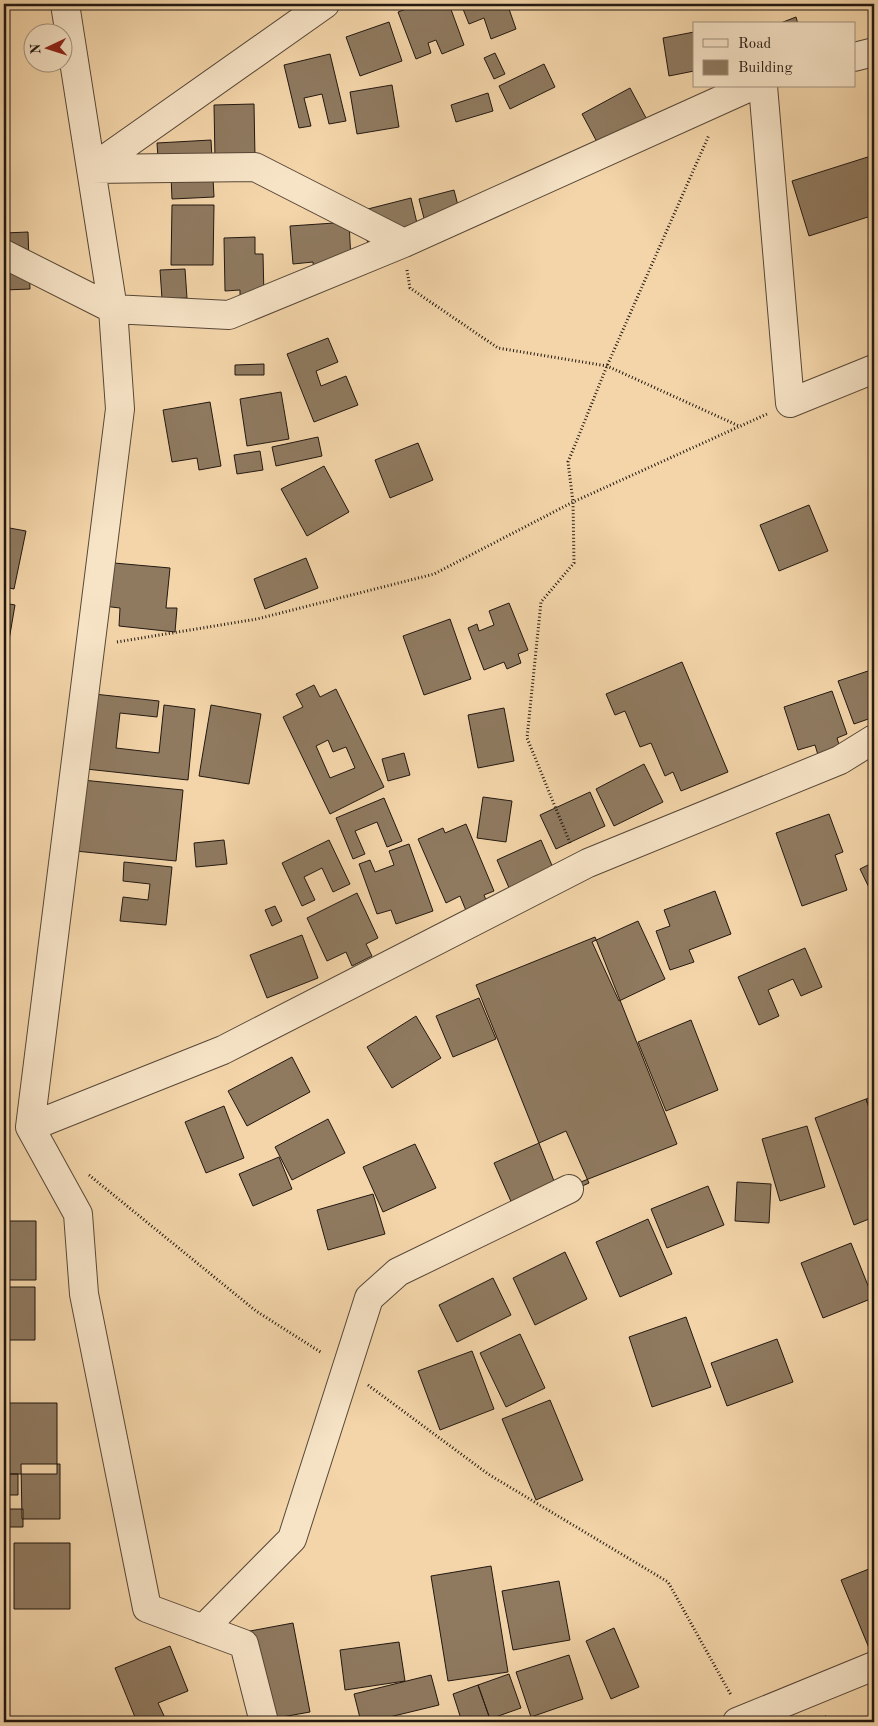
<svg xmlns="http://www.w3.org/2000/svg" width="878" height="1726" font-family="'Old Standard TT',serif">
<style>
.building{fill:#8f7a60;stroke:#231811;fill-rule:evenodd}
.lines{fill:none;stroke-linecap:round;stroke-linejoin:round}
.minor-casing{stroke:#574737;stroke-width:30}
.path{stroke:#231811;stroke-width:3;stroke-dasharray:1 2.5;stroke-linecap:butt}
.minor{stroke:#f7e4c7;stroke-width:28}
</style>
<rect width="100%" height="100%" fill="#f3d5a9"/>
<filter id="stains"><feTurbulence type="fractalNoise" baseFrequency=".004" numOctaves="4"/><feColorMatrix values="0 0 0 0 .2 0 0 0 0 .09 0 0 0 0 .02 0 0 0 .5 -.17"/></filter>
<radialGradient id="worn" r=".72"><stop offset=".6" stop-color="#630" stop-opacity="0"/><stop offset="1" stop-color="#630" stop-opacity=".3"/></radialGradient>
<path class="building" d="M419 4H449L464 45 442 54 436 40 428 43 431 53 416 59 398 12Z
M461 4H514L515 7 509 9 516 29 491 39 484 18 469 24Z
M796 17 798 24H778Z
M389 22 402 61 360 76 346 37Z
M694 32V71L669 76 663 38Z
M495 53 505 74 494 79 484 58Z
M330 54 346 121 329 124 322 94 304 98 311 126 299 128 284 65Z
M544 64 555 87 510 109 499 86Z
M392 85 399 127 357 134 350 92Z
M630 88 652 129 604 155 582 114Z
M488 93 493 111 456 122 451 105Z
M254 104 255 158 215 159 214 105Z
M211 140 214 197 172 199 171 176 158 158 157 143Z
M874 155V215L809 236 792 181Z
M454 190 461 217 426 226 419 199Z
M411 198 420 236 369 248 360 211Z
M172 205H214L213 265H171Z
M349 222 351 260 314 275 313 262 293 264 290 226Z
M28 232 30 289 4 290V233Z
M255 237V254H263L264 298H240V290L225 291 224 238Z
M185 269 187 298 162 299 160 270Z
M328 338 338 362 316 371 321 386 346 376 358 405 314 422 287 354Z
M264 364V375H235V365Z
M281 392 289 439 247 446 240 399Z
M210 402 221 466 199 470 197 458 172 462 163 410Z
M318 437 322 456 276 466 272 447Z
M418 443 433 480 390 498 375 460Z
M260 451 263 470 237 474 234 455Z
M324 466 349 512 307 536 281 489Z
M809 505 828 551 779 571 760 525Z
M4 527 26 531 14 589 4 587Z
M306 558 318 588 265 609 254 579Z
M114 563 170 568 166 608H177L175 632 119 626 120 608 103 606 106 575H113Z
M4 603 15 605 7 652 4 651Z
M509 603 528 650 518 654 521 663 507 669 504 662 484 670 468 628 477 624 479 631 494 625 489 611Z
M450 619 471 679 424 695 403 636Z
M682 662 728 772 681 791 673 772 665 776 651 743 640 747 625 711 615 715 606 694Z
M874 669V717L854 724 838 681Z
M314 685 320 697 336 689 384 787 330 814 283 717 303 707 296 694ZM328 740 333 752 346 747 355 768 330 778 316 746Z
M832 691 847 734 837 738 840 748 818 755 815 745 798 750 784 707Z
M94 694 159 701 157 717 120 713 116 748 159 753 164 705 195 709 188 780 86 769Z
M211 705 261 714 249 784 199 776Z
M504 708 514 761 478 768 468 715Z
M404 753 410 775 388 781 382 759Z
M644 764 663 802 614 826 596 789Z
M62 778 183 790 176 861 55 849Z
M590 792 605 826 556 849 540 815Z
M483 797 512 801 506 842 477 838Z
M384 798 402 841 387 847 377 822 355 831 365 854 353 859 336 818Z
M829 814 843 852 835 855 847 890 802 906 776 833Z
M466 824 494 891 484 895 488 905 467 913 460 896 446 903 418 839 443 828 445 833Z
M224 840 227 864 196 867 194 843Z
M329 840 350 884 333 892 322 868 304 877 315 900 302 906 282 863Z
M541 840 560 884 516 904 497 860Z
M409 844 433 911 396 924 391 910 377 914 359 864 370 860 375 872 394 865 389 851Z
M124 862 172 867 166 925 120 921 123 897 148 900 150 884 123 881Z
M874 862V898L860 869Z
M715 891 731 934 689 950 694 962 670 970 656 931 670 926 664 910Z
M357 893 378 938 366 944 372 956 352 966 346 952 327 961 307 918Z
M275 906 282 921 272 926 265 910Z
M638 921 665 979 619 1001 592 942Z
M302 935 318 978 267 998 250 955Z
M595 937 677 1144 558 1191 476 985Z
M805 948 822 987 801 996 793 979 768 990 779 1016 759 1025 738 977Z
M479 998 496 1039 453 1057 436 1016Z
M416 1016 441 1058 392 1088 367 1047Z
M691 1020 718 1090 666 1111 638 1042Z
M292 1057 310 1092 247 1126 228 1091Z
M874 1096V1121L866 1099Z
M866 1099 874 1121V1217L854 1225 815 1118Z
M224 1106 244 1158 206 1173 185 1122Z
M328 1119 345 1153 292 1180 275 1147Z
M807 1126 825 1187 780 1201 762 1139Z
M566 1131 589 1183 517 1215 494 1163Z
M415 1144 436 1188 383 1212 363 1167Z
M279 1157 292 1189 253 1206 239 1174Z
M737 1182 771 1184 769 1223 735 1221Z
M708 1186 724 1225 667 1248 651 1209Z
M373 1194 385 1234 328 1250 317 1210Z
M648 1219 672 1274 620 1297 596 1242Z
M4 1221H36V1280H4Z
M851 1243 873 1298 823 1318 801 1263Z
M565 1252 587 1299 535 1325 513 1278Z
M493 1278 511 1315 457 1342 439 1305Z
M4 1287H35V1340H4Z
M686 1317 711 1387 652 1407 629 1337Z
M520 1334 545 1388 506 1407 480 1353Z
M777 1339 793 1382 727 1406 711 1363Z
M472 1351 494 1409 440 1430 418 1371Z
M550 1400 583 1480 536 1500 502 1419Z
M4 1403H57V1474H4Z
M21 1464H60V1519H22Z
M4 1474H18V1495H4Z
M4 1509H23V1527H4Z
M14 1543H70V1609H14Z
M491 1566 508 1672 448 1681 431 1576Z
M874 1567V1646L869 1648 841 1580Z
M559 1581 570 1640 513 1650 502 1591Z
M293 1623 310 1712 254 1722 234 1634Z
M614 1628 639 1687 611 1699 586 1641Z
M399 1642 405 1681 345 1690 340 1650Z
M170 1646 188 1691 158 1703 166 1720 176 1717 178 1722H137L115 1668Z
M569 1655 583 1699 531 1717 516 1672Z
M509 1674 521 1708 490 1719 478 1685Z
M431 1675 439 1705 369 1722H361L354 1694Z
M478 1685 491 1722H462L453 1694Z"/>
<g class="lines">
<defs>
<path id="minor" d="M65 4 113 309 120 409 30 1127 78 1214 84 1294 147 1608 244 1644 264 1722
M854 57 874 52
M763 86 790 403 874 369
M91 169 255 167 404 243 752 86
M91 169 325 4
M4 254 113 309 229 315 404 243
M30 1127 223 1050 588 863 840 760 874 739
M203 1629 292 1539 369 1298 398 1272 569 1189
M737 1722 874 1666"/>
</defs>
<use href="#minor" class="minor-casing"/>
<path class="path" d="M407 270 410 288 498 348 607 366 739 426
M117 642 257 619 434 574 573 502 767 414
M570 843 527 738 541 602 574 563 573 502 568 462 607 366 709 135
M89 1175 256 1311 322 1353
M368 1385 488 1474 668 1582 731 1695
M821 1722 827 1716"/>
<use href="#minor" class="minor"/>
</g>
<rect width="878" height="1726" fill="none" stroke="#f3d5a9" stroke-width="20"/>
<rect x="5" y="5" width="868" height="1716" fill="none" stroke="#231811" stroke-width="2.5"/>
<rect x="10" y="10" width="858" height="1706" fill="none" stroke="#231811"/>
<rect x="693" y="22" width="162" height="65" fill="#f7e4c7" stroke="#a2927e"/>
<rect x="703" y="39" width="25" height="8" fill="#f7e4c7" stroke="#a2927e"/>
<text x="738" y="48" font-size="15" fill="#231811">Road</text>
<rect x="703" y="60" width="25" height="15" fill="#8f7a60" stroke="#a2927e"/>
<text x="738" y="72" font-size="15" fill="#231811">Building</text>
<g transform="translate(48 48) rotate(266)"><circle r="24" fill="#f7e4c7" stroke="#a2927e"/>
<path d="M0-4L9 19L0 12L-9 19Z" fill="#8f2418"/>
<text y="-8" font-size="14" font-weight="bold" text-anchor="middle" fill="#231811">N</text>
</g>
<rect width="100%" height="100%" filter="url(#stains)"/>
<rect width="100%" height="100%" fill="url(#worn)"/>
</svg>
